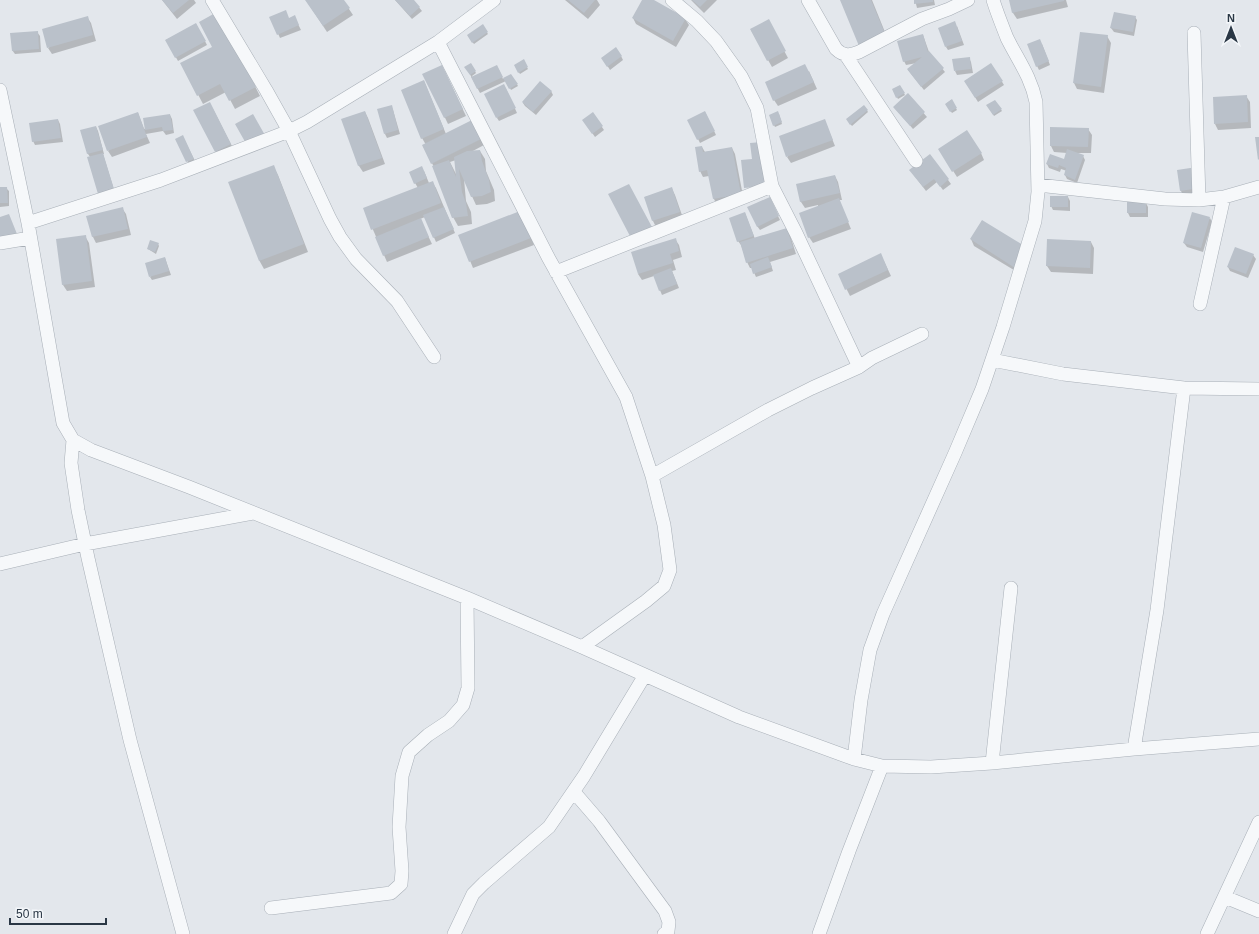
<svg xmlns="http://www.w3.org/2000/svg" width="1259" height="934" font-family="Arial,sans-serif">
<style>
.shadow{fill:#0003;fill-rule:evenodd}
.building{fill:#bac1ca}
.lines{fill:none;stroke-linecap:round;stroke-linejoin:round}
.minor-casing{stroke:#a8afb7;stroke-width:14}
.minor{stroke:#f6f8fa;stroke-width:13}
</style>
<rect width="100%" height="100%" fill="#e3e7ec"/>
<path class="shadow" d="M162 0H194L196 3 177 19Z
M306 0H343L353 15 327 32Z
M395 0H413L422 11 412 19Z
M565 0H597L600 5 588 19Z
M643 0H652L685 19 689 25 676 47 636 24 633 18Z
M691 0H717L704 13Z
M843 0H872L889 42Z
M915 0H934L935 5 917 8Z
M1010 0H1066L1068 7 1017 19 1013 13Z
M87 17 91 23 96 41 52 54 48 48Z
M1135 17 1137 20 1134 36 1114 32 1111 28Z
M271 18 296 20 301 30 280 38Z
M768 21 788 58 772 67 751 30Z
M222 22 260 96 235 109 226 92 203 104 182 64 213 48Z
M196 24 207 45 178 61 166 40Z
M482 26 488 34 474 44 468 36Z
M957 26 964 45 948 50 946 47Z
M37 32 40 36 41 52 15 54 12 50Z
M923 35 929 52 945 72 924 90 908 70 917 63 906 65 904 61Z
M1107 36 1111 43 1104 93 1077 89 1074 83Z
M1042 44 1050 65 1039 70 1037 66Z
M621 56 623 60 610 70 605 62Z
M969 58 971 62 973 73 957 75 955 71Z
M523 61 528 69 520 74 515 66Z
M471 64 476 73 472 76V77L499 70 503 79 511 75 518 86 511 90 506 81 480 93 466 67Z
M991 64 1004 85 978 102 965 81Z
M809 71 817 89 778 106 774 100Z
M445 72 466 116 448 124 424 74Z
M424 81 446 134 471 122 484 145 471 152 480 151 485 159 486 171 494 190 495 201 487 204 476 205 464 179 466 201 471 212 472 224 458 226 453 217 434 167 423 146 426 145 422 138ZM456 160 457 176 450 162Z
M900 86 905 95 898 99 893 90Z
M506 89 517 113 499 121 497 118Z
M551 91 553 95 536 115 525 106 523 103Z
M908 95 927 117 913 129 894 107Z
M1246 96 1250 102 1251 128 1218 130 1215 124Z
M951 100 957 110 952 113 946 104Z
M995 101 1002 111 994 116 988 106Z
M391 106 393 110 400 134 387 138 385 134Z
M864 106 868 112 852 126 848 121Z
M213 109 234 150 219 158 216 152Z
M365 112 368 118 385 164 363 172 359 166 343 119Z
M705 112 716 135 700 143 698 139Z
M138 113 144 129 170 115 172 119 174 133 166 135 163 131 146 134 150 143 112 157 108 151Z
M593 114 604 130 595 137 586 124Z
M779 114 782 124 775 127 774 125Z
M58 120 60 124 63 142 35 145 33 141Z
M825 121 835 146 791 163 787 157Z
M96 127 98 131 104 154H103L115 193 88 154 81 131Z
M1051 128 1088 129 1092 135 1091 153H1076L1083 156 1085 160 1077 183 1067 179 1065 175 1067 171 1061 169 1060 172 1049 168 1047 164 1065 160 1067 153 1054 152 1051 146Z
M177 140 185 141 196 163 190 166Z
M702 147 705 152 732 148 735 154 744 201 717 205 714 199 709 176 703 177 700 171Z
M981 153 984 160 957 177 943 155Z
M930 155 951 184 943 190 937 182 926 191 913 174Z
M273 166 278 175 308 252 264 269 259 260Z
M424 171 429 183 432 182 436 188 455 233 436 242 425 217 420 219 432 244 387 262 364 209 418 188 415 183Z
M1178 171 1202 192 1183 195 1181 191Z
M835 176 838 182 842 200H839L851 229 813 243 809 237 818 206V205L805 208 801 202 797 185Z
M0 188H6L9 191V206L0 207Z
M672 189 675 195 683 218 656 227 653 221 645 197Z
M1068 197 1070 201V211L1053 210 1051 206Z
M771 202 780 220 760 230 757 226Z
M1146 203 1148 207V217H1130L1128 213Z
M122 208 126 214 131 235 96 243 93 237 88 217Z
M745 213 755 239 786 229 790 235 796 254 770 262 773 271 756 277 752 268H750L747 262 741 245 738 241Z
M523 218 534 245 473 268 460 236Z
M1210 218 1212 222 1203 252 1187 247 1184 243Z
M982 221 1019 273 974 246 971 239Z
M85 236 89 243 95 287 67 291 63 285Z
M675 239 679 245 682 257 673 260 676 270 672 271 679 288 662 295 654 276 642 280 638 274Z
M1048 240 1091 242 1094 248 1093 274 1051 272 1047 266Z
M158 244 159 246 156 254 148 249Z
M1253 255 1256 259 1248 278 1230 271 1228 267Z
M165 258 171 275 152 280 150 277Z
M884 261 891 276 850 296 839 274Z"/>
<path class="building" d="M162 0H189L173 13Z
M305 0H344L350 8 323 26Z
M395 0H414L420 7 410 16Z
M568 0H595L584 13Z
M642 0H654L686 18 673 41 632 18Z
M692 0H707L700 7Z
M840 0H871L886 36 859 46Z
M914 0H933V2L914 4Z
M1009 0H1064V1L1012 13Z
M286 10 289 18 295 15 299 25 277 35 269 17Z
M217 12 256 87 229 101 220 84 197 96 180 63 212 47 199 22Z
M1114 12 1136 16 1133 32 1110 28Z
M88 16 93 35 47 48 42 29Z
M769 19 786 51 767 61 750 29Z
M955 21 962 41 945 47 938 28Z
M196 23 206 41 175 58 165 40Z
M483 24 488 32 472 43 467 35Z
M38 31 39 49 12 51 10 33Z
M1080 32 1108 35 1101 87 1073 83Z
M923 34 928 52 929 51 944 68 921 87 907 69 922 57 903 62 897 41Z
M1040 39 1049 61 1036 67 1027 44Z
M616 47 622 56 607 67 601 58Z
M970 57 971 69 954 71 952 59Z
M524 59 528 67 518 73 514 65Z
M471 63 476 71 470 75 464 67Z
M991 63 1003 81 975 98 964 81Z
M805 64 814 82 773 101 765 82Z
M442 65 463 109 444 118 422 74Z
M497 65 503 77 477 89 471 77Z
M511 74 518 84 509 89 503 78Z
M424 80 444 129 421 139 401 90Z
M540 81 552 91 533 112 522 102Z
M504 84 516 108 496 118 484 94Z
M900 85 905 93 896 98 892 89Z
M908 93 925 112 910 126 893 107Z
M1247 95 1248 122 1214 124 1213 97Z
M952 99 957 108 950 112 945 104Z
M995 100 1002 109 993 115 986 105Z
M210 102 231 144 215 152 193 110Z
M392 105 398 130 384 134 377 109Z
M864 105 868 110 850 125 846 119Z
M365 111 382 158 358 166 341 119Z
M705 111 715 131 697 140 687 120Z
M778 111 782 122 773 126 769 115Z
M138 112 147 137 107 151 98 126Z
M593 112 603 126 592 134 582 120Z
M170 114 173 130 163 131 162 127 145 130 143 118Z
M253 114 266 137 248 147 235 124Z
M58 119 61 138 32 142 29 123Z
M825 119 833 140 786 157 779 136Z
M472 120 481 139 431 164 422 145Z
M96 126 103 150 87 154 80 130Z
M1050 127 1089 128 1088 147 1050 146Z
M967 130 982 153 952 172 938 149Z
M183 135 194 159 186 162 175 139Z
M1255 137H1259V159L1258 160Z
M762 142 766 186 744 188 741 160 752 159 750 143Z
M702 146 703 152 732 147 741 194 713 199 707 170 699 172 695 147Z
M1067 149 1084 155 1075 180 1064 175 1066 168 1059 165 1058 168 1046 164 1050 154 1064 159Z
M480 150 482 161 489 180 491 192 482 196 471 197 459 169 462 192 466 203 468 216 452 218 432 166 449 160 456 177 454 157 467 151Z
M103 153 114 189 98 194 87 157Z
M930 154 949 179 940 187 934 179 923 187 909 170Z
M274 165 304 244 259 261 228 182Z
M422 166 427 178 414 184 409 172Z
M1197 167 1200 188 1180 191 1177 170Z
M835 175 840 193 800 202 796 184Z
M433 181 441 203 371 230 363 208Z
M629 184 652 227 631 238 608 194Z
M0 187H7L8 203H0Z
M672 187 680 212 652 221 644 197Z
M1050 196H1068V207H1050Z
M770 197 779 216 757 227 747 207Z
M839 198 849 222 808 238 799 213Z
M1127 202H1146V213H1127Z
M123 207 128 229 92 237 86 216Z
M444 207 454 229 433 238 423 215Z
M520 211 531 238 469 262 458 235Z
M745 212 754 236 737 242 729 218Z
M1192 212 1210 217 1201 248 1183 243Z
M9 214 17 234 0 241V217Z
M421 218 429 237 383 256 375 237Z
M982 220 1028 248 1015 268 970 239Z
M787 228 793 248 746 263 740 242Z
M86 235 92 281 62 285 56 239Z
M676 238 679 251 670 254 673 263 638 274 631 252Z
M1047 239 1091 241 1090 268 1046 266Z
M150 240 159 243 155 252 147 249Z
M1235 247 1254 254 1246 274 1227 267Z
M881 253 888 270 845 290 838 274Z
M165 257 169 271 149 277 145 263Z
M768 257 772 267 753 274 750 264Z
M671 268 677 284 659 291 653 275Z"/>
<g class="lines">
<defs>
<path id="minor" d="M212 0 266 90 289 131 330 219 340 237 356 259 397 301 434 357
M672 0 697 21 716 41 741 76 757 108 772 186 796 233 859 367
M808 0 836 49C843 56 850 56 859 52L922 19 949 9 968 0
M1194 33 1199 200
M438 42 548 257 626 397 652 476 664 525 670 570 664 586 646 601 582 647
M845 54 916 161
M0 90 28 223 63 423 73 440 91 450 189 487 467 598 582 647 739 717 854 759 882 766 931 767 992 763 1134 749 1259 739
M1038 185 1165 199 1199 200 1224 197 1259 187
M28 223 161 180 289 131 307 122 438 42 494 0
M0 243 30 238
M556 272 772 186
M1200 304 1224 197
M992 360 1063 374 1184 388 1259 389
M73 440 71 463 78 510 88 558 130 740 183 934
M652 476 768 410 812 388 859 367 872 358 922 334
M0 564 85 544 253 513
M1134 749 1157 610 1184 388
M854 759 861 700 870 650 883 614 955 453 982 389 1003 327 1035 221 1038 192 1036 102C1031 77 1018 60 1007 38 1002 25 997 13 993 0
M992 763 1011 588
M574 792 599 821 665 911 669 922 668 931 664 934
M1225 897 1259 911
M271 908 391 893 401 884 402 871 399 827 402 776 409 752 428 735 449 721 463 705 468 688 467 598
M454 934 473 894 484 883 549 827 584 776 645 675
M819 934 849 851 882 766
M1207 934 1259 822"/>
</defs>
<use href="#minor" class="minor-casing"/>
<use href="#minor" class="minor"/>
</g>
<g transform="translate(1231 28)" stroke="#f3f6f9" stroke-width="3" paint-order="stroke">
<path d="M0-3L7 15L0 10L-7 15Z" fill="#2a3745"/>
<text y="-6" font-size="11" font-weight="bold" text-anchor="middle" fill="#2a3745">N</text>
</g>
<path d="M10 918v6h96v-6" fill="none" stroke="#2a3745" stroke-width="2"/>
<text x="16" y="918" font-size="12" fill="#2a3745" stroke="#f3f6f9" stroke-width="3" paint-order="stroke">50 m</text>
</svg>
